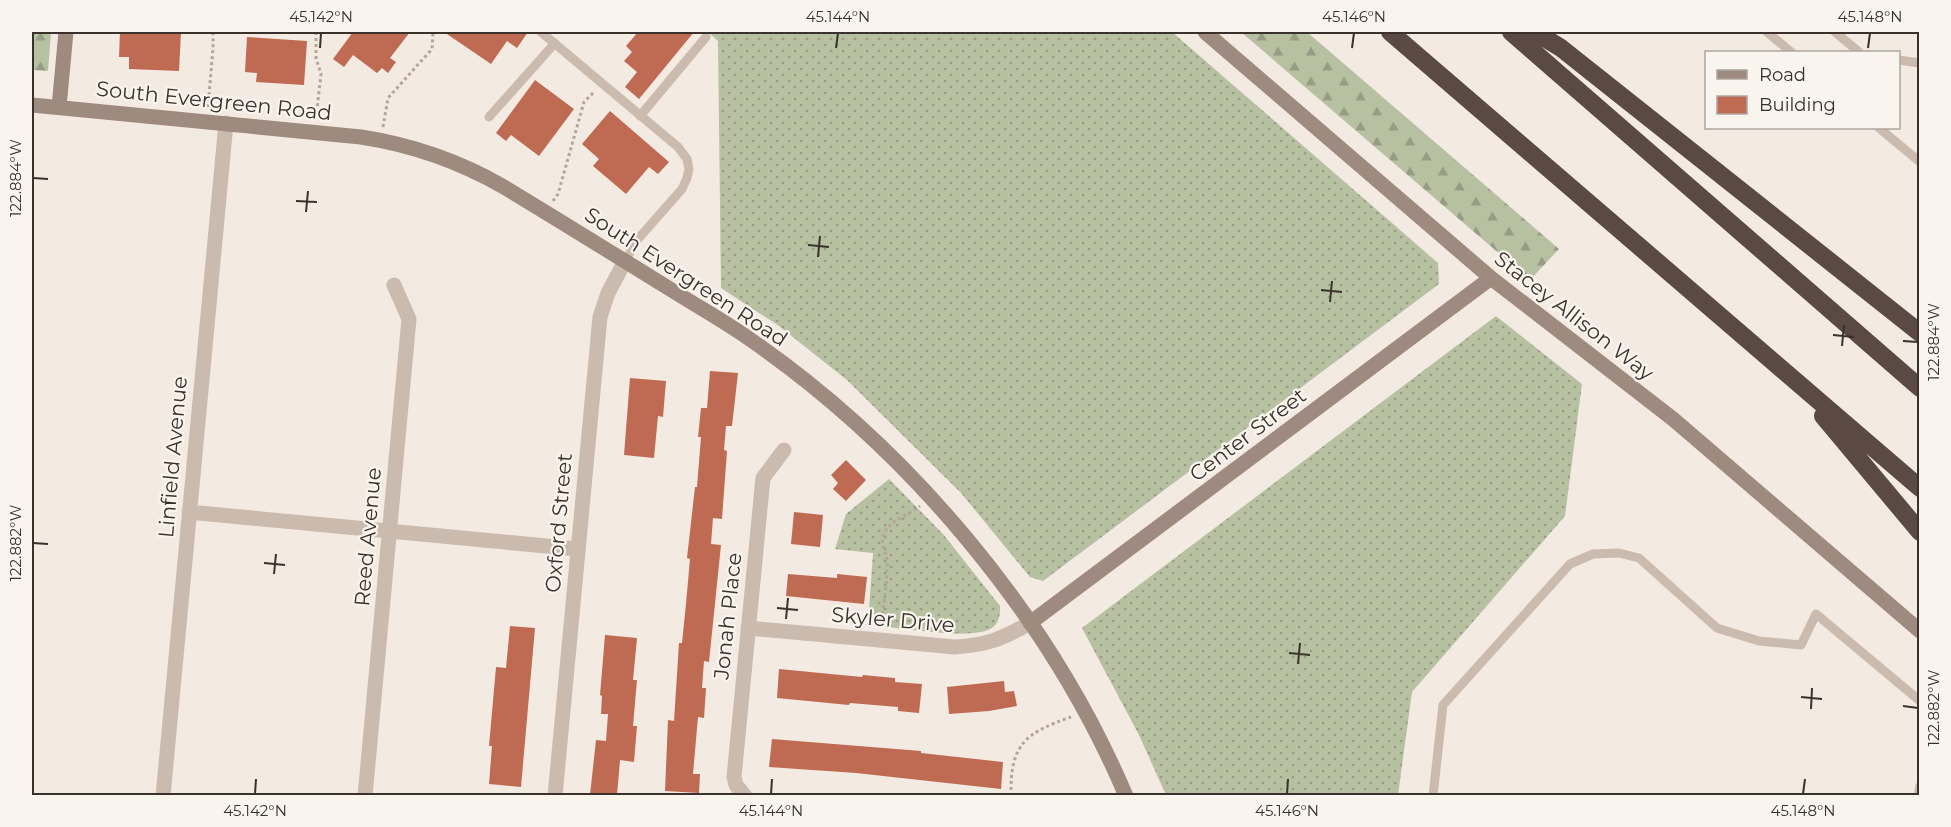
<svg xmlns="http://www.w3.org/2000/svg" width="1951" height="827" font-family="Montserrat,sans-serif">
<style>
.grass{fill:url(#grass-dots)}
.forest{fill:url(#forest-firs)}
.building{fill:#bf6b53}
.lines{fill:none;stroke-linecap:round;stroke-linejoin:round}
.path{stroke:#b6a498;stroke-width:3;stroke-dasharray:3 3;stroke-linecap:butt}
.lane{stroke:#cbbaae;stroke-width:9}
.street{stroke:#cbbaae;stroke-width:15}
.secondary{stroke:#9e8a7f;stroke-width:15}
.highway{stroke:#5a4a43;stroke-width:18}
.ticks{fill:none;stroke:#3a302c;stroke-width:2}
.labels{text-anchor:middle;stroke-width:4.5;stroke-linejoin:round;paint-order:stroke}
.street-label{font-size:21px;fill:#3a302c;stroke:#faf4ee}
.neatline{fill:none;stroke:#3a302c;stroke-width:2}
.ticks-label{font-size:15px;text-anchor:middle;fill:#3a302c}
</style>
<defs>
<pattern id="grass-dots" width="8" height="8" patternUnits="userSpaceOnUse" patternTransform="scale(1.5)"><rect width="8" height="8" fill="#b7c1a2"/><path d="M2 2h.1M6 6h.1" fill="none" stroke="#969d84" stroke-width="1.8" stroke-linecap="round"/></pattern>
<pattern id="forest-firs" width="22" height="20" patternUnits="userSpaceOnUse" patternTransform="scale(1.5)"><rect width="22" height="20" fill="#b7c1a2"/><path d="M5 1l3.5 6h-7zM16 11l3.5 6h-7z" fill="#969d84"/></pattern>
</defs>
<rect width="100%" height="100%" fill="#f3eae2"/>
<path class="grass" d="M708 32H1172L1438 263 1439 284 1043 581 1030 577 961 493 847 380 779 326 721 288 718 41Z
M1496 316 1582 384 1565 516 1412 692 1398 795H1166L1139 735 1082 628Z
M889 479 943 534 1000 606C1000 614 1000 621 993 627 977 642 892 627 868 624L873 553 835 549 846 514Z"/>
<path class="forest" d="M32 32H51L48 71 32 70Z
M1241 32H1307L1559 249 1530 280Z"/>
<path class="building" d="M120 32H181L179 71 129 69V57H119Z
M353 32H410L390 58 396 62 388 73 382 68 377 73 353 55 344 67 333 59Z
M444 32H528L517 48 507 41 491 64Z
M638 32H694L639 99 625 87 637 72 624 61 632 52 626 46Z
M247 37 307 41 304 85 256 82 257 73 245 72Z
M535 80 574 109 539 156 511 135 506 141 496 133Z
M610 111 669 162 658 174 649 167 626 194 593 166 599 159 582 144Z
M710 371 738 373 732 426H726L724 450 727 451 722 519 713 518 711 544 721 545 709 662 704 661 702 688H706L704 718 698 717 693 774H700L699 793 665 791 668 720 674 721 679 643H682L686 604 690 559 687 558 695 487H697L701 437H698L701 408H707Z
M630 378 666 381 663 417 658 416 654 458 624 455Z
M846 460 866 480 846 501 833 489 838 483 831 475Z
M794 512 823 515 820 547 791 544Z
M788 574 837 578V574L867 577 864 604 786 596Z
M510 626 535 628 521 787 489 784 492 746H489L496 667 506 668Z
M605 635 637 638 633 680H637L633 726H637L634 762 620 760 617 795H590L596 740 606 741 608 714H601L602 696 600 695Z
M779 669 862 677 863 675 895 678V682L922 684 919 713 898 711V707L850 703 849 705 777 698Z
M1004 681 1005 692 1014 691 1017 706 989 711 949 714 947 687Z
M772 739 921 751V753L1003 762 1001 789 856 773 769 767Z"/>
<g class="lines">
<path class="path" d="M208 107 213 48V32
M316 118 321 74 316 58V32
M383 127 388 98 432 49 433 32
M553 201 558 194 584 102 595 91
M881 626C883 608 888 579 887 561 886 549 878 542 886 530 890 522 911 513 920 506
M1011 796C1010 744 1025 733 1071 717"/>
<path class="lane" d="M541 32 678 147 687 159 689 169 687 178 682 189 638 239 625 261
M1767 32 1791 52
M1835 32 1859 52
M1898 60 1920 63
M640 116 706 37
M489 117 555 43
M1879 128 1920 162
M1433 796 1443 705 1570 564 1593 554 1619 553 1639 558 1717 628 1759 641 1801 645 1816 614 1920 701
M1918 796 1920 786"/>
<path class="street" d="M189 512 578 549
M748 628 955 647C987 645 1002 639 1030 623
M163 796 226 123
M365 796 409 319 394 285
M555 796 600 317 608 293 625 261
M745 796 736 785 734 777 763 478 784 450"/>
<path class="secondary" d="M1205 32 1491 278 1673 419 1920 631
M32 105 361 137C413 145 459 161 504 187 562 222 620 258 678 294 702 309 727 323 751 340 910 450 1050 617 1126 796
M59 107 66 32
M1030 623 1491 278"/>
<path class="highway" d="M1390 32 1920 488
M1511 32 1920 388
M1535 32 1561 48 1920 333
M1823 416 1920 532"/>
</g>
<path class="ticks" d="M320 48 321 33M836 48 838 33M1352 48 1354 33M1868 48 1870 33M33 178 48 179M296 201 317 202M306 212 308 191M808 245 829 247M818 257 820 236M1321 290 1342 292M1330 302 1332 281M1833 335 1854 337M1903 341 1918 342M1842 346 1844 325M33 543 48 544M264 563 285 565M274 574 276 554M777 608 798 610M786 619 788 598M1289 653 1310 655M1298 664 1300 643M1801 697 1822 699M1903 706 1918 708M1811 709 1812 688M255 794 256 779M771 794 772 779M1287 794 1288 779M1803 794 1805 779"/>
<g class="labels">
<g class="street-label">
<text transform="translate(214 101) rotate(6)" y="7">South Evergreen Road</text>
<text transform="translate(686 277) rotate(33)" y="7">South Evergreen Road</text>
<text transform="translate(1574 316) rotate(38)" y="7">Stacey Allison Way</text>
<text transform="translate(1248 435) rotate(-37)" y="7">Center Street</text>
<text transform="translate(173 457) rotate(-85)" y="7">Linfield Avenue</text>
<text transform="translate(559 523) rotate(-85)" y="7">Oxford Street</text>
<text transform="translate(368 537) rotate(-85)" y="7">Reed Avenue</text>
<text transform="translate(728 616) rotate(-84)" y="7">Jonah Place</text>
<text transform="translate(893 620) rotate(5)" y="7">Skyler Drive</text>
</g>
</g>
<rect width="1951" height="827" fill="none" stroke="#faf4ee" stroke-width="66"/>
<rect x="1705" y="51" width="195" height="78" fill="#faf4ee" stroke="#ada6a0" stroke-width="1.5"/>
<rect x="1717" y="70" width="30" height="9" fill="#9e8a7f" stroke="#ada6a0" stroke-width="1.5"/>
<text x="1759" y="81" font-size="18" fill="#3a302c">Road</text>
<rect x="1717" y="96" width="30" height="18" fill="#bf6b53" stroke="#ada6a0" stroke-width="1.5"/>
<text x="1759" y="111" font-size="18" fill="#3a302c">Building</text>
<rect x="33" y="33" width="1885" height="761" class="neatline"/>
<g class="ticks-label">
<text x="321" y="22">45.142°N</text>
<text x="838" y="22">45.144°N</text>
<text x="1354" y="22">45.146°N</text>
<text x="1870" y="22">45.148°N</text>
<text transform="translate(16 178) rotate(-90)" y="5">122.884°W</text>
<text transform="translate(1934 342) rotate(-90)" y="5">122.884°W</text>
<text transform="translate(16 543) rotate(-90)" y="5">122.882°W</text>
<text transform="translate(1934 708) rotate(-90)" y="5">122.882°W</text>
<text x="255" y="816">45.142°N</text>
<text x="771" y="816">45.144°N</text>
<text x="1287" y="816">45.146°N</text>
<text x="1803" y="816">45.148°N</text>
</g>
</svg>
